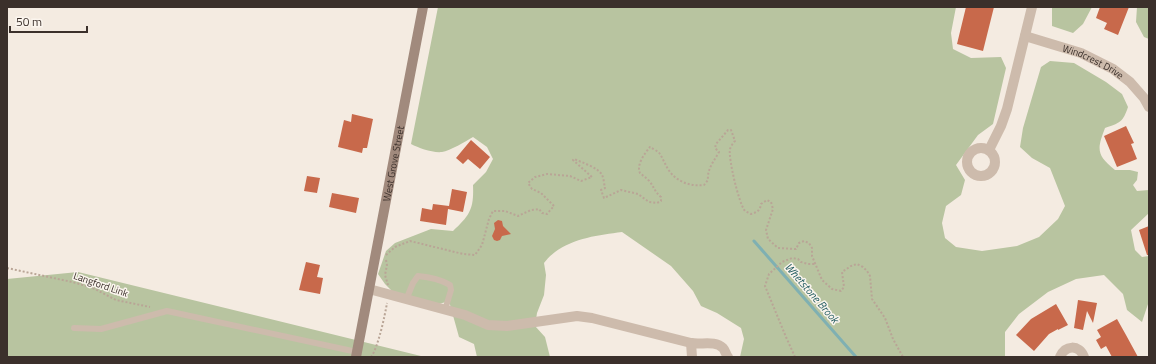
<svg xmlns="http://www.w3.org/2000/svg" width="1156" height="364" font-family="'Titillium Web',sans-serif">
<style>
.green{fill:#b8c4a0}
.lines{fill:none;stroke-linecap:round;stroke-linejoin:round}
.stream{stroke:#7fb0b2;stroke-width:3}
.building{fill:#c8694b}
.path{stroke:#b9a596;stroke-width:2;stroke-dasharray:2 2;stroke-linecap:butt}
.service{stroke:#cdbbac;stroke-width:6}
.minor{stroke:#cdbbac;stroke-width:10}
.secondary{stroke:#a18a7d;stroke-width:10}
.labels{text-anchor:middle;stroke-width:3;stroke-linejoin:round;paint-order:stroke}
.street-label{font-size:10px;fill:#3b302b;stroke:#fbf5ee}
.water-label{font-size:11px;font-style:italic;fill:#1f5a5e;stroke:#fbf5ee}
</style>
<rect width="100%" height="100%" fill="#f4ebe1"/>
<path class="green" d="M438 7H956L951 33 953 49 971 58 1001 57 1006 68 993 124 978 135 956 165 965 180 961 195 946 206 942 223 945 238 956 247 982 251 1017 246 1039 237 1058 219 1065 206 1050 168 1032 158 1020 147 1023 128 1041 67 1050 61 1074 63 1106 82 1122 94 1128 107C1123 122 1120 123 1105 128 1097 149 1096 155 1115 170H1130L1138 172 1137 180 1133 185 1137 191 1149 190V213L1131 230 1135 250 1142 257 1149 256V301L1142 322 1127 310 1123 294 1104 275 1076 279 1048 292 1019 314 1005 332V357H740L744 339 741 328 717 313 701 306 693 291 671 266 622 232C599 235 574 238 555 252 551 255 547 259 544 263L546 275 544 295 537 313 535 326 545 337 550 357H477L474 344 459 337 449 301 439 304 400 299 385 284 378 274 386 251 395 243 431 229 453 231C470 215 474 209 473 185L486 172 493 159 487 147 473 137C466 141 450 151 442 152 432 153 419 148 411 144Z
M1052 7H1092L1083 24 1073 33 1052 26Z
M1137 7H1149V39L1144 37 1136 22Z
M78 272 425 357H7V279Z"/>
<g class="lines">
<path class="stream" d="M754 241 856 357"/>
</g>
<path class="building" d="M966 7H994L983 51 957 44Z
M1100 7H1129L1118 35 1104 29 1107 23 1096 18Z
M352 114 373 119 367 148H363L362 153 338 147 344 120 351 122Z
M1126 126 1134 143 1131 144 1137 159 1117 167 1104 136Z
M471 140 490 157 480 169 468 159 463 164 456 158Z
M307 176 320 178 317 193 304 191Z
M452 189 467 192 463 212 448 209 446 225 420 221 422 208 432 210 433 204 449 206Z
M332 193 359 198 356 213 329 207Z
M498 220 502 221 503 226 511 234 502 236 500 240 497 241 494 240 492 236 495 229 494 223Z
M1149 226V255H1147L1139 230Z
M306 262 320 265 317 277 323 278 320 294 299 290Z
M1078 300 1097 303 1093 323 1087 311 1083 330 1074 328Z
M1056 304 1068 325 1058 330V329L1049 334 1034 351 1016 335 1031 319Z
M1117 319 1126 335 1138 357H1112L1106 346 1101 349 1096 340 1101 337 1097 330Z"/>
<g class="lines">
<path class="path" d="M386 255 395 247 410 241 463 254 475 255 482 245 489 219 493 211H505L518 216 531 210 539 209 542 213 547 214 554 206 541 193 532 189 528 183 535 177 547 174 570 176 581 181 592 177 573 160 574 159C581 162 599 168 602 175 604 179 604 184 605 188L601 190 604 198 621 190 638 194 649 202 657 203 661 201V197C654 191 654 187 650 182 647 178 643 176 640 173 636 165 645 153 650 147 653 149 658 151 660 154 663 159 665 164 668 169 675 181 690 187 704 185L708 180C707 169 714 161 719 152L715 148 716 144 728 130H731L735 141C733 143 731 146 730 149 728 158 739 204 745 211 747 212 749 213 751 214 757 212 760 211 761 204L767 200 771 202 773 209 766 230 768 239 778 248 796 249 799 243 804 241 809 243 812 248V256L822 280 832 289 841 291 844 287 842 272 851 266 857 264 863 267 867 271 870 276 872 299 885 318 893 339 903 357
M386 260 387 265 385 275 388 285
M7 268 72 282 91 287 116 300 150 307
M371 357C378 348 385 315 387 303
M795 357 786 337 765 286 769 274 782 262 792 258 798 259 801 262 808 264H815"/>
<path class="service" d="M406 300 413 283 418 276C430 277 440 279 450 285L451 290 445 310
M74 328 101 329 167 311 357 352"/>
<g class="minor">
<path id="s1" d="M1025 36 1081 53 1113 69 1130 82 1144 98 1149 107"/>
<circle cx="981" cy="162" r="14"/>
<path d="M989 150 1001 126 1007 109 1032 7"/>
<path d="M369 289 465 315 488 325 507 326 577 316 592 318 691 343C701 345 715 340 723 348 725 350 726 355 728 357"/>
<path d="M691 343 692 357"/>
<path d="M1060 357C1065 345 1079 344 1084 357"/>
</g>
<path class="secondary" id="s2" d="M356 357 423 7"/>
</g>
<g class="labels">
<g class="street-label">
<text dy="4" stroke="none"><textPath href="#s1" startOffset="73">Windcrest Drive</textPath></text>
<text dy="4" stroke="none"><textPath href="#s2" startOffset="197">West Grove Street</textPath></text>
<text transform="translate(101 284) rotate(19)" y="4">Langford Link</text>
</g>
<g class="water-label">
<text transform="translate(812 293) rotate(49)" y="4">Whetstone Brook</text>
</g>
</g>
<rect width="1156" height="364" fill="none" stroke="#3b302b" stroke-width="16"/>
<path d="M10 26v6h77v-6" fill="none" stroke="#3b302b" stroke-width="2"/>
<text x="16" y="26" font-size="12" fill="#3b302b" stroke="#fbf5ee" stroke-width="3" paint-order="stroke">50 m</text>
</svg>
